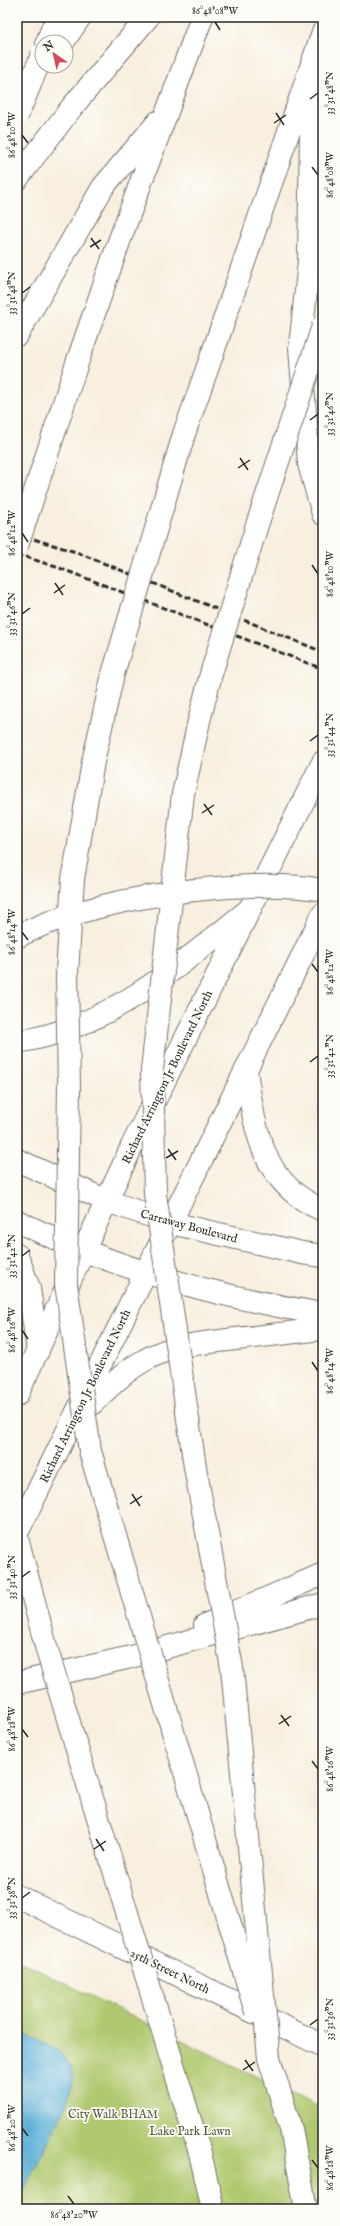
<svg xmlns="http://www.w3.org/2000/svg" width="340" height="2226" font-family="'IM FELL English',serif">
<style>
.green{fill:#b0c96f;stroke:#6e7a4d}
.water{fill:#5bafd7;stroke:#436d81}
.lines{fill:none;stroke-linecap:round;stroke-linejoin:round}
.minor-casing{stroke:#73706a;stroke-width:24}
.major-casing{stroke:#73706a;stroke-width:24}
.highway-casing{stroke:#73706a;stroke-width:24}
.minor{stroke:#fff;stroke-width:22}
.major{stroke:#fff;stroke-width:22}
.highway{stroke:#fff;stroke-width:22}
.rail{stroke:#2b2b2b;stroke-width:3;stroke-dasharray:6 3;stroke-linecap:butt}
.highway-bridge-casing{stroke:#73706a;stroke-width:24;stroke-linecap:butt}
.highway-bridge{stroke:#fff;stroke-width:22}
.ticks{fill:none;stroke:#2b2b2b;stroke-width:1.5}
.labels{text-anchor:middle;stroke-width:3.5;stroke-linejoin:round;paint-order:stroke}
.street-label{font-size:12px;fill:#2b2b2b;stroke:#fdfcf7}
.park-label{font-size:12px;fill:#535a3f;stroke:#fdfcf7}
.neatline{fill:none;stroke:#2b2b2b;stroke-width:1.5}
.ticks-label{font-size:10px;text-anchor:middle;fill:#2b2b2b}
</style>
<rect width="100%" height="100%" fill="#fdfcf7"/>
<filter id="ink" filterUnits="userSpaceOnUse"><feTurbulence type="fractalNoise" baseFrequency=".025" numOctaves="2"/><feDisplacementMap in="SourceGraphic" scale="8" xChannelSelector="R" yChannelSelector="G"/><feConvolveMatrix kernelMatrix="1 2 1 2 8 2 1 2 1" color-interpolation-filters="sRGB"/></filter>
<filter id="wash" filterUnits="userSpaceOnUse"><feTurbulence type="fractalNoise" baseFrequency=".012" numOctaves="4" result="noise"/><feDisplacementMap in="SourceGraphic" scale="16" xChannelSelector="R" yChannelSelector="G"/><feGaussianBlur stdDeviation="0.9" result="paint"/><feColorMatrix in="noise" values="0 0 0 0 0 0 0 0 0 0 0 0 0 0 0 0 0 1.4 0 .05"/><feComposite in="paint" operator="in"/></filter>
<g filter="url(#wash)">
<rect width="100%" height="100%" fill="#f8efde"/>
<path class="green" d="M17 1960 323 2109V2209H17Z"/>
<path class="water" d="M17 2030 59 2051 71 2068 74 2079 65 2108 17 2205Z"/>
</g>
<g filter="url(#ink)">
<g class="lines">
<defs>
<path id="minor" d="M17 1395 132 1146 323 762
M17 1533 323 914"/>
<path id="major" d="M17 1042C110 1028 179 965 250 909
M246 1071C255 1129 261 1184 323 1210
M17 1160 107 1201 171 1223 302 1253 323 1256
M17 1221C112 1268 219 1297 323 1314
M17 1255 29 1288 38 1351
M73 1420C98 1401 117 1375 145 1360 173 1344 205 1343 236 1339 265 1336 294 1332 323 1329
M17 1896 323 2046"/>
<path id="highway" d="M47 42 57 17
M63 42 80 17
M312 64 309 261 300 348 309 464 323 514
M17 179 72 107 148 17
M17 335 103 187 158 122
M212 355 323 32
M78 360 120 239 202 17
M205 1625 323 1574
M17 1683 131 1657 323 1604
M269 2058 291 2129 306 2209"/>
</defs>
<use href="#minor" class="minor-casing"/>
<use href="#major" class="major-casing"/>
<use href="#highway" class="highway-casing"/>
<use href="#minor" class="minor"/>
<use href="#major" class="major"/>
<use href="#highway" class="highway"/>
<path class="rail" d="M17 534 76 552 323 652
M17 554 62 569 323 669"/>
<defs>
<path id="highway-bridge" d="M17 116 42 55
M212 355 184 434 113 674 93 762 73 879 67 973 69 1088 66 1284 90 1451 256 2012
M17 546 78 360
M17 937C87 898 244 876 323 890
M17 1538 47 1650 200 2153 213 2209
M269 2058 232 1668 195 1467 155 1194 152 1070 183 794 199 721 211 674 257 525 323 326"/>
</defs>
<use href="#highway-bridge" class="highway-bridge-casing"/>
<use href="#highway-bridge" class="highway-bridge"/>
</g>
</g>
<path class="ticks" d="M215 22 220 30M310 99 318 93M276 113 284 125M274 123 286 115M22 135 28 143M312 167 318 175M91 238 99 249M90 247 101 240M22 293 30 287M310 420 318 414M240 458 248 470M238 468 250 460M22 533 28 542M312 565 318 574M55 583 63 595M54 593 65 585M22 614 30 608M310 741 318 735M204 804 212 815M202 813 214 805M22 932 28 940M312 964 318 972M310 1062 318 1056M168 1149 176 1160M166 1158 178 1151M22 1256 30 1250M22 1330 28 1339M312 1362 318 1371M132 1494 140 1506M130 1504 142 1496M22 1577 30 1571M281 1715 289 1726M279 1724 291 1716M22 1729 28 1737M312 1761 318 1769M96 1839 104 1851M94 1849 106 1841M22 1898 30 1892M310 2025 318 2019M245 2060 253 2071M243 2070 255 2062M22 2128 28 2136M312 2160 318 2168M68 2196 74 2204"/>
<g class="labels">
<g class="street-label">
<text transform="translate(167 1077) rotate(-64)" y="4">Richard Arrington Jr Boulevard North</text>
<text transform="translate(189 1226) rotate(15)" y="4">Carraway Boulevard</text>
<text transform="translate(85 1396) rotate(-64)" y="4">Richard Arrington Jr Boulevard North</text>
<text transform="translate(170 1971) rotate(26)" y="4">25th Street North</text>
</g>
<g class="park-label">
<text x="113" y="2118">City Walk BHAM</text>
<text x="190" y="2135">Lake Park Lawn</text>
</g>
</g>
<rect width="340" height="2226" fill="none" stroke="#fdfcf7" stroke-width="44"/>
<g transform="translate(54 54) rotate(326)"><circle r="19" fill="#fdfcf7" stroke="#a9a8a5"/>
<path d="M0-3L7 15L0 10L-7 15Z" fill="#d1495b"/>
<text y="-6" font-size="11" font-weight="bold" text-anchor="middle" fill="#2b2b2b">N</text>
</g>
<rect x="22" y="22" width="296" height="2182" class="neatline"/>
<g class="ticks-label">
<text x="215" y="14">86°48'08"W</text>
<text transform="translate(329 93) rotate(-90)" y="4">33°31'48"N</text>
<text transform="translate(11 135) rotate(-90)" y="4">86°48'10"W</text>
<text transform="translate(329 175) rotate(-90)" y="4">86°48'08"W</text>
<text transform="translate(11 293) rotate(-90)" y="4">33°31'48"N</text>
<text transform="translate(329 414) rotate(-90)" y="4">33°31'46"N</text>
<text transform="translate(11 533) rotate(-90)" y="4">86°48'12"W</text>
<text transform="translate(329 574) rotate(-90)" y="4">86°48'10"W</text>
<text transform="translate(11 614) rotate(-90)" y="4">33°31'46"N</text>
<text transform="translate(329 735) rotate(-90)" y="4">33°31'44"N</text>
<text transform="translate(11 932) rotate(-90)" y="4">86°48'14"W</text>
<text transform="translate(329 972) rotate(-90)" y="4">86°48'12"W</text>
<text transform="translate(329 1056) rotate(-90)" y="4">33°31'42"N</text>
<text transform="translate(11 1256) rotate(-90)" y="4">33°31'42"N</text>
<text transform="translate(11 1330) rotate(-90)" y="4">86°48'16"W</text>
<text transform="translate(329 1371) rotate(-90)" y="4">86°48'14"W</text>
<text transform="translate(11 1577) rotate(-90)" y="4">33°31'40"N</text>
<text transform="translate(11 1729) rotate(-90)" y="4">86°48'18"W</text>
<text transform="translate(329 1769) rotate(-90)" y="4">86°48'16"W</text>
<text transform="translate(11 1898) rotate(-90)" y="4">33°31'38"N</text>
<text transform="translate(329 2019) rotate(-90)" y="4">33°31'36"N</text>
<text transform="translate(11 2128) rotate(-90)" y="4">86°48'20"W</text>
<text transform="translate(329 2168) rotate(-90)" y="4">86°48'18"W</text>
<text x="74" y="2218">86°48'20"W</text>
</g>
</svg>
